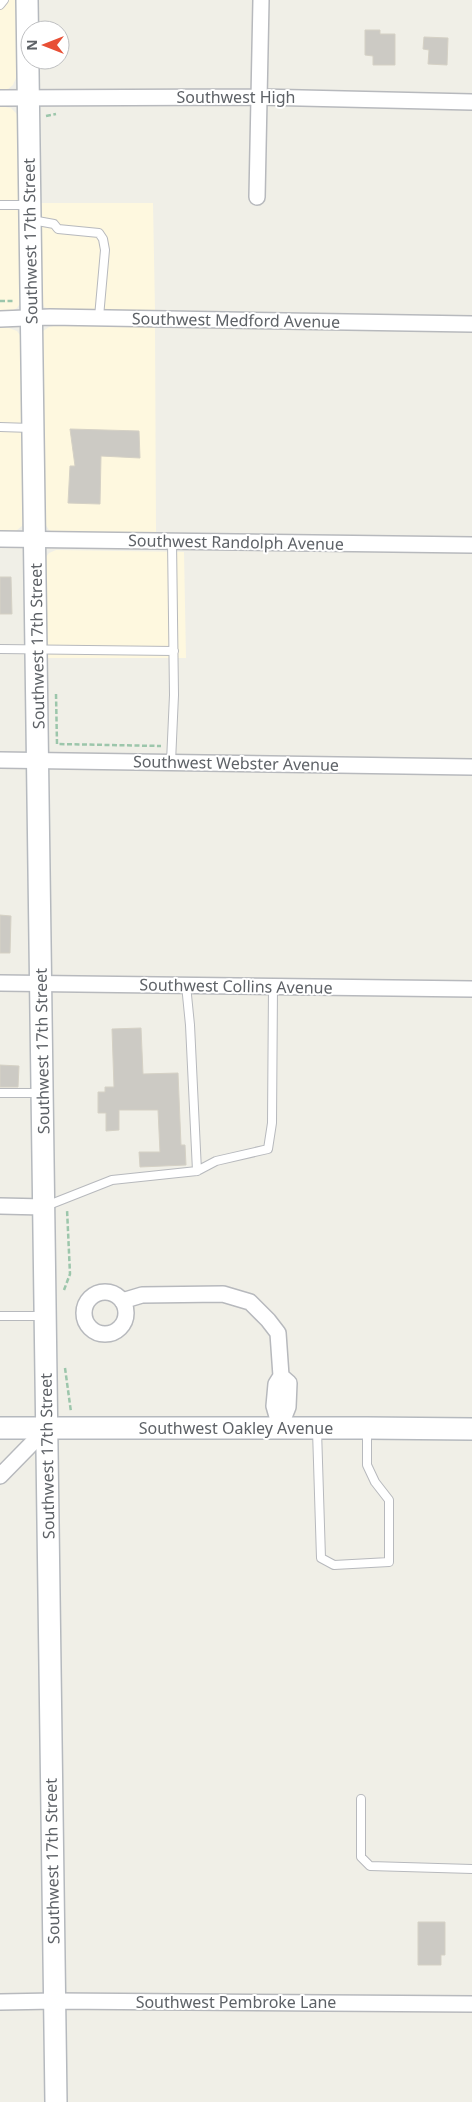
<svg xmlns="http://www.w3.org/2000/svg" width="472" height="2102" font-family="'Noto Sans',sans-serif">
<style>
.commercial{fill:#fef8df}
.building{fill:#cccac4;stroke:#d5d1c5}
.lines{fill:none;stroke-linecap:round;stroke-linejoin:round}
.lane-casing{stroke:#b7b9bd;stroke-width:10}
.street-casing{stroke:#b7b9bd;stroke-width:18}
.secondary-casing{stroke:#b5b9be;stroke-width:24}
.path{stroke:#9cc6ab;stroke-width:2.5;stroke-dasharray:5 2.5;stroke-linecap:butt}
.lane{stroke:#fff;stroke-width:8}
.street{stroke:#fff;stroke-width:15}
.secondary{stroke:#fff;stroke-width:21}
.labels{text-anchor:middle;stroke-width:4;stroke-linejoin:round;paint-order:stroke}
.street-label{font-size:16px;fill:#5e6267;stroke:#fff}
</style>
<rect width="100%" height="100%" fill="#f0efe7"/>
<path class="commercial" d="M0 0H16V78L13 85 7 90H0Z
M0 106 11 108 17 114 21 302 17 308 12 311H0Z
M39 203H153L155 310H51L44 307 42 300Z
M58 325 155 327 156 534 55 533 49 530 45 524 43 514 40 337 43 331 49 327Z
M0 327 9 328 17 331 22 338 24 519 22 526 16 531H0Z
M56 550 184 552 186 658H46L45 558 49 553Z"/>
<path class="building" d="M365 30H380V34H395V65H373V56L365 55Z
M424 37 448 38 447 65 428 64 429 50 423 49Z
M70 429 139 431 140 458 101 456 100 504 68 503 70 466H75Z
M0 577H11L12 614H0Z
M0 915 11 916 10 953H0Z
M141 1028 143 1074 178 1073 181 1145H185L186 1165 140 1167 139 1152H160L158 1110H119V1130L106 1131V1113H98V1092H105V1087H114L112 1029Z
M0 1065 19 1066 18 1087H0Z
M418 1922H445V1955H441V1965H418Z"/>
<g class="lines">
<defs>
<path id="lane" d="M0 5 4 0
M0 205H28
M32 220 54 224 58 229 99 233 103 239 105 250 99 317
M0 427 31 428
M0 649 174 651
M171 762 174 695 172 541
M0 1093H40
M197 1171 216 1161 268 1149 272 1123 273 986
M46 1206 112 1180 197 1171 190 1025 186 985
M0 1316H43
M317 1430 321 1558 334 1565 389 1562V1500L375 1482 367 1465V1430
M361 1799V1857L370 1866 472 1869"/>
<path id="street" d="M0 98 259 97 472 102
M257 197 261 0
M0 319 50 317 472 324
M0 539 472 545
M0 760 472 767
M0 983 472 989
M0 1206 44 1207
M84 1313a21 21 0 1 1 42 0a21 21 0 1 1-42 0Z
M122 1301 142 1295 223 1294 250 1302 268 1320 278 1333 281 1376 276 1384 274 1406 280 1427
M280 1427 288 1407 289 1383 281 1376
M0 1476 47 1428
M0 2002 54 2001 472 2004"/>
<path id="secondary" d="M27 0 56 2102
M0 1428H367L472 1429"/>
</defs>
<use href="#lane" class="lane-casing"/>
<use href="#street" class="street-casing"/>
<use href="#secondary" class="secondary-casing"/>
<path class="path" d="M46 116 56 114
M0 301H13
M56 694 57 744 161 746
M64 1290 70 1274 67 1209
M65 1368 71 1412"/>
<use href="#lane" class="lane"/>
<use href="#street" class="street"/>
<use href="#secondary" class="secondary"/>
</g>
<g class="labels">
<g class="street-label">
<text x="236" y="103">Southwest High</text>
<text transform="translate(30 241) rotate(-91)" y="6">Southwest 17th Street</text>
<text transform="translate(236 320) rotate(1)" y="6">Southwest Medford Avenue</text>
<text transform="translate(236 542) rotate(1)" y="6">Southwest Randolph Avenue</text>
<text transform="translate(37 646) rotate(-91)" y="6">Southwest 17th Street</text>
<text transform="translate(236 763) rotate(1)" y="6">Southwest Webster Avenue</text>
<text transform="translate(236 986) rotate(1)" y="6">Southwest Collins Avenue</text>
<text transform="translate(42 1051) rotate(-91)" y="6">Southwest 17th Street</text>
<text x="236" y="1434">Southwest Oakley Avenue</text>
<text transform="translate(47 1456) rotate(-91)" y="6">Southwest 17th Street</text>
<text transform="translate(52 1861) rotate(-91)" y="6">Southwest 17th Street</text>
<text x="236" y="2008">Southwest Pembroke Lane</text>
</g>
</g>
<g transform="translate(45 45) rotate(270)"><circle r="24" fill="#ffffff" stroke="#bfc0c2"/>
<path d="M0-4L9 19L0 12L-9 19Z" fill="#e84f35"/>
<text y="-8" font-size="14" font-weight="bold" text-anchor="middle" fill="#5e6267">N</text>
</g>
</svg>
